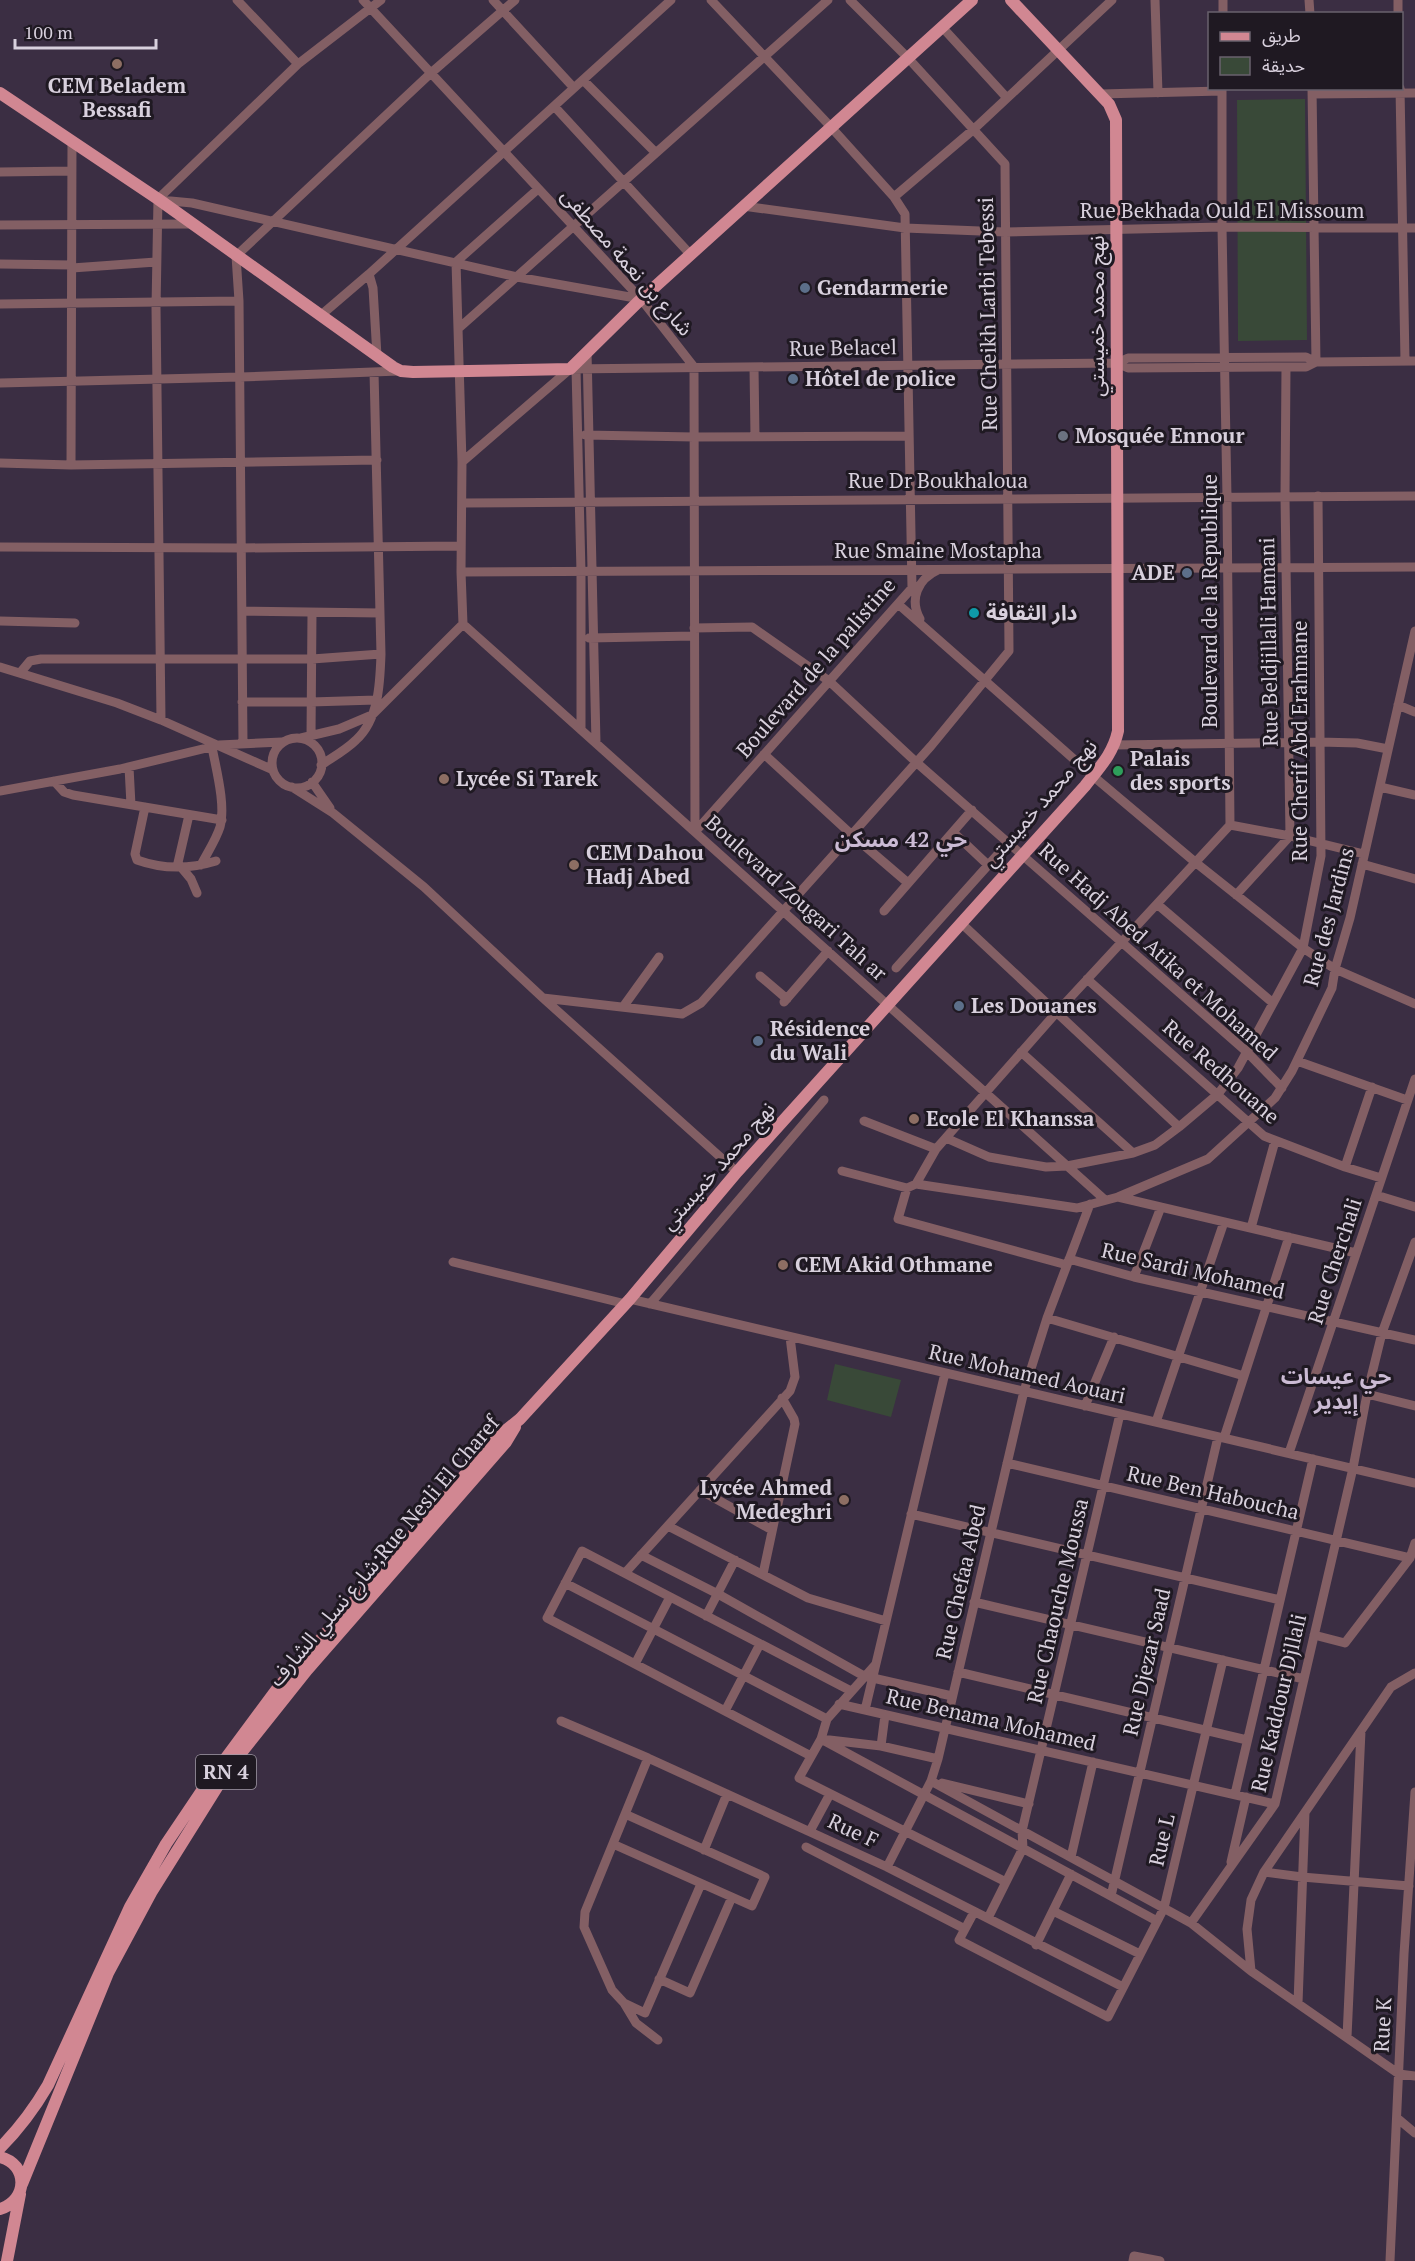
<svg xmlns="http://www.w3.org/2000/svg" width="1415" height="2261" font-family="'PT Serif','Noto Sans Arabic',serif">
<style>
.green{fill:#394938}
.lines{fill:none;stroke-linecap:round;stroke-linejoin:round}
.minor{stroke:#835f64;stroke-width:9}
.major{stroke:#d18792;stroke-width:12}
.education-dot{fill:#8d6e63;stroke:#1f1922;stroke-width:2}
.service-dot{fill:#5c6f8a;stroke:#1f1922;stroke-width:2}
.worship-dot{fill:#6b7280;stroke:#1f1922;stroke-width:2}
.culture-dot{fill:#0f9aa8;stroke:#1f1922;stroke-width:2}
.leisure-dot{fill:#2e9e5b;stroke:#1f1922;stroke-width:2}
.labels{text-anchor:middle;stroke-width:6;stroke-linejoin:round;paint-order:stroke}
.shield{fill:#1f1922;stroke:#a099a5;stroke-width:1.5}
.shield-label{font-size:20px;font-weight:bold;fill:#d8d0dd}
.poi-label{font-size:21px;font-weight:bold;fill:#d8d0dd;stroke:#1f1922;text-anchor:start}
.street-label{font-size:21px;fill:#d8d0dd;stroke:#1f1922}
.neighbourhood-label{font-size:22px;font-weight:bold;fill:#cbbbd4;stroke:#1f1922}
</style>
<rect width="100%" height="100%" fill="#3b2e43"/>
<path class="green" d="M1305 99 1307 340 1238 341 1237 100Z
M835 1364 901 1380 891 1417 827 1400Z"/>
<g class="lines">
<path class="minor" d="M237 0 298 64
M363 0 641 299 694 367 695 832
M493 0 574 88
M1155 0 1158 93
M1309 0 1310 14
M1398 0V14
M1223 14V0
M942 27 1007 98
M583 80 655 152
M1222 88V227L1227 497 1230 825
M1312 88 1316 362
M1400 88 1405 361
M1100 94 1222 91
M1312 94 1415 93
M554 106 690 254
M0 172 72 171
M894 197 974 129 1112 0
M160 200 192 203 517 277 641 299
M743 206 905 228 1005 232 1222 227 1415 228
M0 225 191 224
M0 264 72 265
M72 268 156 262
M369 274 671 0
M0 304 239 301
M320 316 369 274 373 288 377 356
M459 328 828 0
M587 351 596 743
M1117 363 1128 358 1306 357 1316 362
M754 367 755 437
M576 369 581 572V730
M0 383 240 377 399 371
M585 435 694 437 909 436
M462 462 570 369 1117 363 1128 368 1286 367H1306L1316 362 1415 361
M0 463 71 465 377 460
M71 465 72 142
M462 503 1415 496
M0 547 241 548 461 546
M461 572 1415 567
M898 604 1093 776 1195 862 1303 948 1335 969 1415 1004
M243 611 380 613
M920 619C909 599 918 579 938 570
M0 621 75 623
M463 624 1104 1199
M694 628 752 627 829 681 916 762 1247 1052 1282 1088
M589 638 694 636
M0 667 117 703 161 720 273 770
M20 673 30 661 41 659H312L381 654
M242 702H311L376 700
M1398 705 1415 712
M161 720 156 307 158 199 298 64 381 0
M311 736 312 613
M301 738 339 729 372 715 463 624 461 572 462 462 456 262 538 189
M272 763a25 25 0 1 1 50 0a25 25 0 1 1-50 0Z
M243 743 239 301 236 256 431 73 515 0
M1115 745 1320 742 1357 743 1388 749
M764 754 852 835 908 883
M321 765C333 757 346 750 356 740 379 719 380 683 381 654L374 372
M129 767 131 805
M54 781 64 792 73 795 222 820
M312 782 330 808
M292 787 333 813 424 887 543 998 737 1172
M1380 787 1415 795
M0 791 120 769 219 745 282 742
M145 807 135 854 137 860C162 869 190 869 216 861
M1230 825 1290 836 1364 854
M695 832 912 588 905 214 894 197 830 126 711 0
M953 832 988 865
M1362 864 1415 879
M201 865C207 853 216 840 220 827 226 805 216 769 212 747
M177 867 189 815
M181 867 191 879 197 893
M1236 895 1290 836 1285 497 1286 367
M1157 904 1273 1003
M884 911 972 810
M961 923 1179 1127
M896 968 1008 843
M760 976 787 999
M1087 979 1264 1136 1345 1167 1381 1178
M543 998 682 1014 701 1003 931 746 1009 651 1005 164 908 58 850 0
M784 1002 828 951
M623 1007 659 957
M1021 1052 1133 1153
M1297 1061 1407 1100
M864 1121 936 1149
M946 1138 989 1157 1046 1167 1067 1166 1133 1153 1155 1145 1179 1127 1218 1094 1238 1068 1303 948 1321 856 1318 496
M1345 1167 1372 1087
M842 1171 907 1188
M916 1184 1077 1208 1118 1197 1208 1159 1275 1098 1292 1071 1332 988 1335 969 1350 918 1415 631
M1376 1195 1415 1207
M1118 1197 1356 1253
M1251 1228 1275 1141
M1069 1259 1134 1277 1415 1340
M453 1262 626 1304
M1067 1265 898 1219 907 1188 916 1184 936 1149 1056 1013 1230 825
M1134 1277 1161 1207
M630 1299 1415 1483
M650 1304 824 1100
M1047 1318 1244 1376
M1367 1394 1415 1406
M1085 1406 1114 1337
M1156 1422 1224 1222
M1224 1438 1289 1237
M1289 1453 1415 1079
M1007 1463 1410 1558
M700 1490 772 1530
M911 1514 1280 1600
M668 1526 808 1598 886 1621
M641 1555 718 1594 864 1676 952 1696
M625 1573 790 1391 795 1377 790 1337
M763 1574 795 1424 794 1419 782 1398
M565 1583 827 1719
M974 1602 1304 1679
M706 1616 735 1560
M1314 1635 1345 1643 1410 1558 1415 1543
M635 1664 670 1597
M876 1664 827 1719 821 1739 1157 1921
M958 1672 1247 1740
M1415 1673 1391 1687 1264 1872 1251 1900 1247 1929 1251 1971 1399 2074 1415 2076
M839 1704 1275 1804
M865 1710 945 1373
M725 1711 760 1644
M561 1721 648 1758 887 1867 1123 1987
M881 1746 885 1715
M811 1756 547 1618 582 1551 851 1691
M648 1758 585 1912 584 1927 612 1990 624 2003 645 2013 701 1884
M938 1759 881 1746 821 1739 799 1778 1006 1882
M931 1781 1191 1923 1251 1971
M942 1783 1029 1804
M1235 1794 1313 1459
M810 1831 830 1794
M613 1844 752 1906 765 1877 625 1814
M806 1847 965 1929
M704 1850 727 1794
M1071 1857 1093 1762
M1231 1862 1246 1797
M887 1867 931 1781 938 1759 1024 1391 1047 1318 1090 1204
M1264 1872 1302 1877 1409 1886
M1111 1896 1218 1437
M1053 1911 1140 1954
M974 1912 959 1940 1108 2017 1164 1908 1223 1660
M988 1918 1023 1848 1022 1831 1120 1414
M1191 1923 1275 1804 1353 1468 1367 1394 1382 1333 1415 1242
M1036 1945 1071 1874
M659 1979 690 1993 732 1897
M624 2003 636 2023 658 2040
M1298 2003 1305 1812
M1347 2037 1361 1731
M1397 2118 1415 2133
M1133 2261 1134 2256 1160 2261
M1390 2261 1404 1954 1415 1792"/>
<path class="major" d="M0 93 158 199 393 367 401 371 413 372 570 369 637 303 972 0
M0 2148C19 2129 34 2109 48 2085L130 1907 166 1844 203 1789 277 1689 500 1435 520 1419 630 1299 737 1172 1085 786C1099 768 1113 754 1118 731L1116 120 1109 104 1011 0
M0 2157C29 2164 28 2201 0 2209
M22 2184 108 1973 152 1891 229 1768 307 1670 506 1442 515 1427
M7 2261 20 2194"/>
</g>
<g class="education-dot">
<circle cx="117" cy="64" r="6"/>
<circle cx="444" cy="779" r="6"/>
<circle cx="574" cy="865" r="6"/>
<circle cx="914" cy="1119" r="6"/>
<circle cx="783" cy="1265" r="6"/>
<circle cx="844" cy="1500" r="6"/>
</g>
<g class="service-dot">
<circle cx="805" cy="288" r="6"/>
<circle cx="793" cy="379" r="6"/>
<circle cx="1187" cy="573" r="6"/>
<circle cx="959" cy="1006" r="6"/>
<circle cx="758" cy="1041" r="6"/>
</g>
<circle class="worship-dot" cx="1063" cy="436" r="6"/>
<circle class="culture-dot" cx="974" cy="613" r="6"/>
<circle class="leisure-dot" cx="1118" cy="771" r="6"/>
<g class="labels">
<rect class="shield" x="196" y="1755" width="60" height="34" rx="4.5"/>
<g class="shield-label">
<text x="226" y="1779">RN 4</text>
</g>
<g class="poi-label">
<text x="117" y="93" text-anchor="middle">CEM Beladem<tspan x="117" dy="24">Bessafi</tspan></text>
<text x="817" y="295">Gendarmerie</text>
<text x="805" y="386">Hôtel de police</text>
<text x="1075" y="443">Mosquée Ennour</text>
<text x="1175" y="580" text-anchor="end">ADE</text>
<text x="986" y="620">دار الثقافة</text>
<text x="1130" y="766">Palais<tspan x="1130" dy="24">des sports</tspan></text>
<text x="456" y="786">Lycée Si Tarek</text>
<text x="586" y="860">CEM Dahou<tspan x="586" dy="24">Hadj Abed</tspan></text>
<text x="971" y="1013">Les Douanes</text>
<text x="770" y="1036">Résidence<tspan x="770" dy="24">du Wali</tspan></text>
<text x="926" y="1126">Ecole El Khanssa</text>
<text x="795" y="1272">CEM Akid Othmane</text>
<text x="832" y="1495" text-anchor="end">Lycée Ahmed<tspan x="832" dy="24">Medeghri</tspan></text>
</g>
<g class="street-label">
<text x="1222" y="218">Rue Bekhada Ould El Missoum</text>
<text transform="translate(627 262) rotate(49)" y="7">شارع بن نعمة مصطفى</text>
<text transform="translate(988 314) rotate(-91)" y="7">Rue Cheikh Larbi Tebessi</text>
<text transform="translate(1097 316) rotate(-90)" y="7">نهج محمد خميستي</text>
<text transform="translate(843 348) rotate(-1)" y="7">Rue Belacel</text>
<text x="938" y="488">Rue Dr Boukhaloua</text>
<text x="938" y="558">Rue Smaine Mostapha</text>
<text transform="translate(1210 601) rotate(-90)" y="7">Boulevard de la Republique</text>
<text transform="translate(1269 642) rotate(-91)" y="7">Rue Beldjillali Hamani</text>
<text transform="translate(816 668) rotate(-49)" y="7">Boulevard de la palistine</text>
<text transform="translate(1300 741) rotate(-90)" y="7">Rue Cherif Abd Erahmane</text>
<text transform="translate(1040 803) rotate(-49)" y="7">نهج محمد خميستي</text>
<text transform="translate(796 898) rotate(42)" y="7">Boulevard Zougari Tah ar</text>
<text transform="translate(1329 917) rotate(-75)" y="7">Rue des Jardins</text>
<text transform="translate(1158 952) rotate(42)" y="7">Rue Hadj Abed Atika et Mohamed</text>
<text transform="translate(1221 1072) rotate(41)" y="7">Rue Redhouane</text>
<text transform="translate(718 1166) rotate(-49)" y="7">نهج محمد خميستي</text>
<text transform="translate(1335 1261) rotate(-72)" y="7">Rue Cherchali</text>
<text transform="translate(1193 1271) rotate(13)" y="7">Rue Sardi Mohamed</text>
<text transform="translate(1027 1374) rotate(13)" y="7">Rue Mohamed Aouari</text>
<text transform="translate(1213 1493) rotate(13)" y="7">Rue Ben Haboucha</text>
<text transform="translate(384 1551) rotate(-50)" y="7">شارع نسلي الشارف;Rue Nesli El Charef</text>
<text transform="translate(961 1582) rotate(-77)" y="7">Rue Chefaa Abed</text>
<text transform="translate(1058 1601) rotate(-77)" y="7">Rue Chaouche Moussa</text>
<text transform="translate(1147 1662) rotate(-77)" y="7">Rue Djezar Saad</text>
<text transform="translate(1279 1703) rotate(-77)" y="7">Rue Kaddour Djllali</text>
<text transform="translate(991 1720) rotate(13)" y="7">Rue Benama Mohamed</text>
<text transform="translate(853 1831) rotate(25)" y="7">Rue F</text>
<text transform="translate(1162 1840) rotate(-77)" y="7">Rue L</text>
<text transform="translate(1383 2025) rotate(-87)" y="7">Rue K</text>
</g>
<g class="neighbourhood-label">
<text x="901" y="847">حي 42 مسكن</text>
<text x="1336" y="1384">حي عيسات<tspan x="1336" dy="25">إيدير</tspan></text>
</g>
</g>
<rect x="1208" y="12" width="195" height="78" fill="#1f1922" stroke="#69626d" stroke-width="1.5"/>
<rect x="1220" y="32" width="30" height="9" fill="#d18792" stroke="#69626d" stroke-width="1.5"/>
<text x="1262" y="42" font-size="18" fill="#d8d0dd">طريق</text>
<rect x="1220" y="57" width="30" height="18" fill="#394938" stroke="#69626d" stroke-width="1.5"/>
<text x="1262" y="72" font-size="18" fill="#d8d0dd">حديقة</text>
<path d="M15 39v9h141v-9" fill="none" stroke="#d8d0dd" stroke-width="3"/>
<text x="24" y="39" font-size="18" fill="#d8d0dd" stroke="#1f1922" stroke-width="4.5" paint-order="stroke">100 m</text>
</svg>
